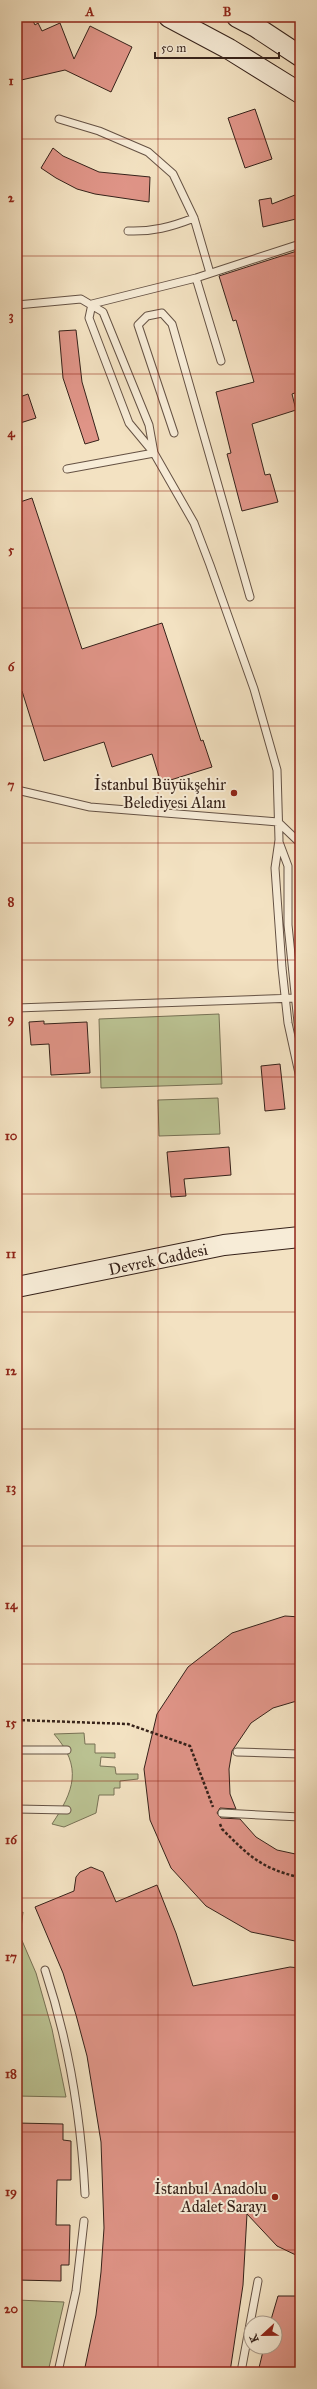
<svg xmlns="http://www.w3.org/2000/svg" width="317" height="2389" font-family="'IM FELL Great Primer',serif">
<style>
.green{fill:#bbc393;stroke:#787256}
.building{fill:#df9487;stroke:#36221a}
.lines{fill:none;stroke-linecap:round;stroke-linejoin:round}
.lane-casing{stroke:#655244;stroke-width:9}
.secondary-casing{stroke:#36221a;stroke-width:22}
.path{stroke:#36221a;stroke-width:2.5;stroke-dasharray:3 2;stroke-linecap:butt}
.lane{stroke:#f7ecd7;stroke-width:7}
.secondary{stroke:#f7ecd7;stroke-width:20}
.grid{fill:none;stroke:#8f2418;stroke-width:1;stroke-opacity:0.55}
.poi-dot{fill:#8f2418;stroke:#f7ecd7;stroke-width:1.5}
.labels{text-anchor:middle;stroke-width:4;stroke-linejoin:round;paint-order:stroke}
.poi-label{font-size:16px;fill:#36221a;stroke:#f7ecd7;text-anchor:end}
.street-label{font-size:16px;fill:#36221a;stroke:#f7ecd7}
.neatline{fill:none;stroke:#8f2418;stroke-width:1.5}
.grid-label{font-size:13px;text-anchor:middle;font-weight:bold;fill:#8f2418}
</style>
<rect width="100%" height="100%" fill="#f3e2c2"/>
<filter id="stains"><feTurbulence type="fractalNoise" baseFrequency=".005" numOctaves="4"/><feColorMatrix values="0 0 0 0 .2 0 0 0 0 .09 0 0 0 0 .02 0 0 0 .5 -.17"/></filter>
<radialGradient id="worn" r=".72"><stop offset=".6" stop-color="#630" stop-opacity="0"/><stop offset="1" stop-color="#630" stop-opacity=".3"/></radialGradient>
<path class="green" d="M219 1014 222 1084 101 1088 99 1019Z
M218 1098 220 1134 159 1136 158 1100Z
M84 1733 85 1744H95V1753H115V1758L101 1757 100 1766 115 1767 116 1774H138V1779L120 1781V1788H114V1795H99L96 1813 64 1827 52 1824C74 1791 83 1767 54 1734Z
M23 1912 20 1936 36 1973 52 2029 66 2097 17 2096V1914Z
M17 2300 64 2302 48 2372H17Z"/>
<path class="building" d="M17 17H31L35 25 38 23 42 31 60 23 74 59 90 26 132 47 111 92 65 70 17 81Z
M255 109 272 159 245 168 228 118Z
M53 148 63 156 99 172 150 177 149 202 95 194 77 189 56 178 41 168Z
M295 195 300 208V218L263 227 259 200 271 198 272 204Z
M300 250V391L292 394 296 410 252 424 265 475 270 474 278 502 242 511 227 454 231 453 216 392 254 382 236 320 233 321 219 276Z
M76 330 82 382 99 440 85 444 63 378 59 331Z
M28 394 36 418 17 424V398Z
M32 498 82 649 162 623 201 741 203 740 212 767 161 783 152 754 112 767 104 742 44 761 22 691 17 693V503Z
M44 1021V1024L87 1022 90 1073 51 1075 49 1044 31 1045 29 1022Z
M280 1064 285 1109 265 1111 261 1066Z
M229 1147 231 1175 184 1179 186 1196 171 1197 167 1152Z
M285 1616 300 1617V1700L273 1708 251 1723 232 1751 229 1769 230 1794 236 1809 220 1808 217 1813 221 1818 240 1819 256 1837 277 1850 300 1855V1942L251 1932 206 1906 171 1868 150 1820 144 1769 157 1714 188 1667 232 1633Z
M91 1867 103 1872 116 1902 157 1885 176 1933 193 1986 290 1967 300 1968V2257L277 2246 247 2214 243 2285 230 2372H84L96 2315 101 2272 104 2228 101 2142 87 2056 76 2015 63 1973 35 1907 74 1891 76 1877 80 1872Z
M17 2123 63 2124V2140L71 2141V2180H57L56 2225H70L69 2265H61V2281L17 2280Z
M278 2296H300V2372H258L264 2347H275V2323H270Z"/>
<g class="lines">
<defs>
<path id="lane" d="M59 119 99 131 148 152 173 174 194 218 210 273
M128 231C152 232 171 227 194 218
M196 278 221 361
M92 304 196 278 300 244
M17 305 81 299 103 312 149 425 154 453 129 423 89 318 92 304
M174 433 138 325 147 316 162 313 172 324 250 597
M67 469 154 453 194 523 210 565 254 689 277 770 279 840 275 868 282 968 288 1023 300 1078
M17 790 90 807 278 822 300 843
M279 842 288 866V925L300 1042 298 1056
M17 1008 295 998
M17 1750H67
M237 1752 300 1754
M17 1809 67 1810
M222 1813 300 1817
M45 1970C69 2043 81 2117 85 2194
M58 2372 76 2291 84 2221
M241 2372 258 2281"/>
<path id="secondary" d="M169 17 229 49 300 93
M237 17 256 27 300 56
M17 1287 224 1245 300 1237"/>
</defs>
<use href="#lane" class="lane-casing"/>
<use href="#secondary" class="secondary-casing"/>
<path class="path" d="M17 1720 128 1724 190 1746 213 1807
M220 1824 222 1829C249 1856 261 1868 298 1877L300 1890"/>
<use href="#lane" class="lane"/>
<use href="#secondary" class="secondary"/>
</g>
<path class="grid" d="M158 17V2372M17 139H300M17 256H300M17 374H300M17 491H300M17 608H300M17 726H300M17 843H300M17 960H300M17 1077H300M17 1194H300M17 1312H300M17 1429H300M17 1546H300M17 1664H300M17 1781H300M17 1898H300M17 2015H300M17 2132H300M17 2250H300"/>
<g class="poi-dot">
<circle cx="234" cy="793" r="4"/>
<circle cx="275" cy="2197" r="4"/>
</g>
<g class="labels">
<g class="poi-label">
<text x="226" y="790">İstanbul Büyükşehir<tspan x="226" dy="18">Belediyesi Alanı</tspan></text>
<text x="267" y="2194">İstanbul Anadolu<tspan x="267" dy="18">Adalet Sarayı</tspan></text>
</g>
<g class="street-label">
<text transform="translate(158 1259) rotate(-12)" y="6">Devrek Caddesi</text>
</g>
</g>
<rect width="317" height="2389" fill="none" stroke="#f3e2c2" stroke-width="44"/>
<g transform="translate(263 2335) rotate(248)"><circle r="19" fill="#f7ecd7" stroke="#aa9b8b"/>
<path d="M0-3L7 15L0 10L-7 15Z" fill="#8f2418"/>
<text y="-6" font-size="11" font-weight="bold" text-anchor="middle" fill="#36221a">K</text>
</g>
<path d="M155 52v6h124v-6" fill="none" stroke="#36221a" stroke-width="2"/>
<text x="161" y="52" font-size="12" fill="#36221a" stroke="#f7ecd7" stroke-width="3" paint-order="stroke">50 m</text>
<rect x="22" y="22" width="273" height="2345" class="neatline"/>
<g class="grid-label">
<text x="90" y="16">A</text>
<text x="227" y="16">B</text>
<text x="11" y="85">1</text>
<text x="11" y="202">2</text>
<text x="11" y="320">3</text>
<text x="11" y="437">4</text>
<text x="11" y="554">5</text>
<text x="11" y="671">6</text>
<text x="11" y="789">7</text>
<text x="11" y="906">8</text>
<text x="11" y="1023">9</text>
<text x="11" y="1140">10</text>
<text x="11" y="1258">11</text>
<text x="11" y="1375">12</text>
<text x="11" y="1492">13</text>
<text x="11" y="1609">14</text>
<text x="11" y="1727">15</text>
<text x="11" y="1844">16</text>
<text x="11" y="1961">17</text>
<text x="11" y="2078">18</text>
<text x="11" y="2196">19</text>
<text x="11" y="2313">20</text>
</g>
<rect width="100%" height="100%" filter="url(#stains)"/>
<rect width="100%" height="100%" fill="url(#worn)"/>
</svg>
